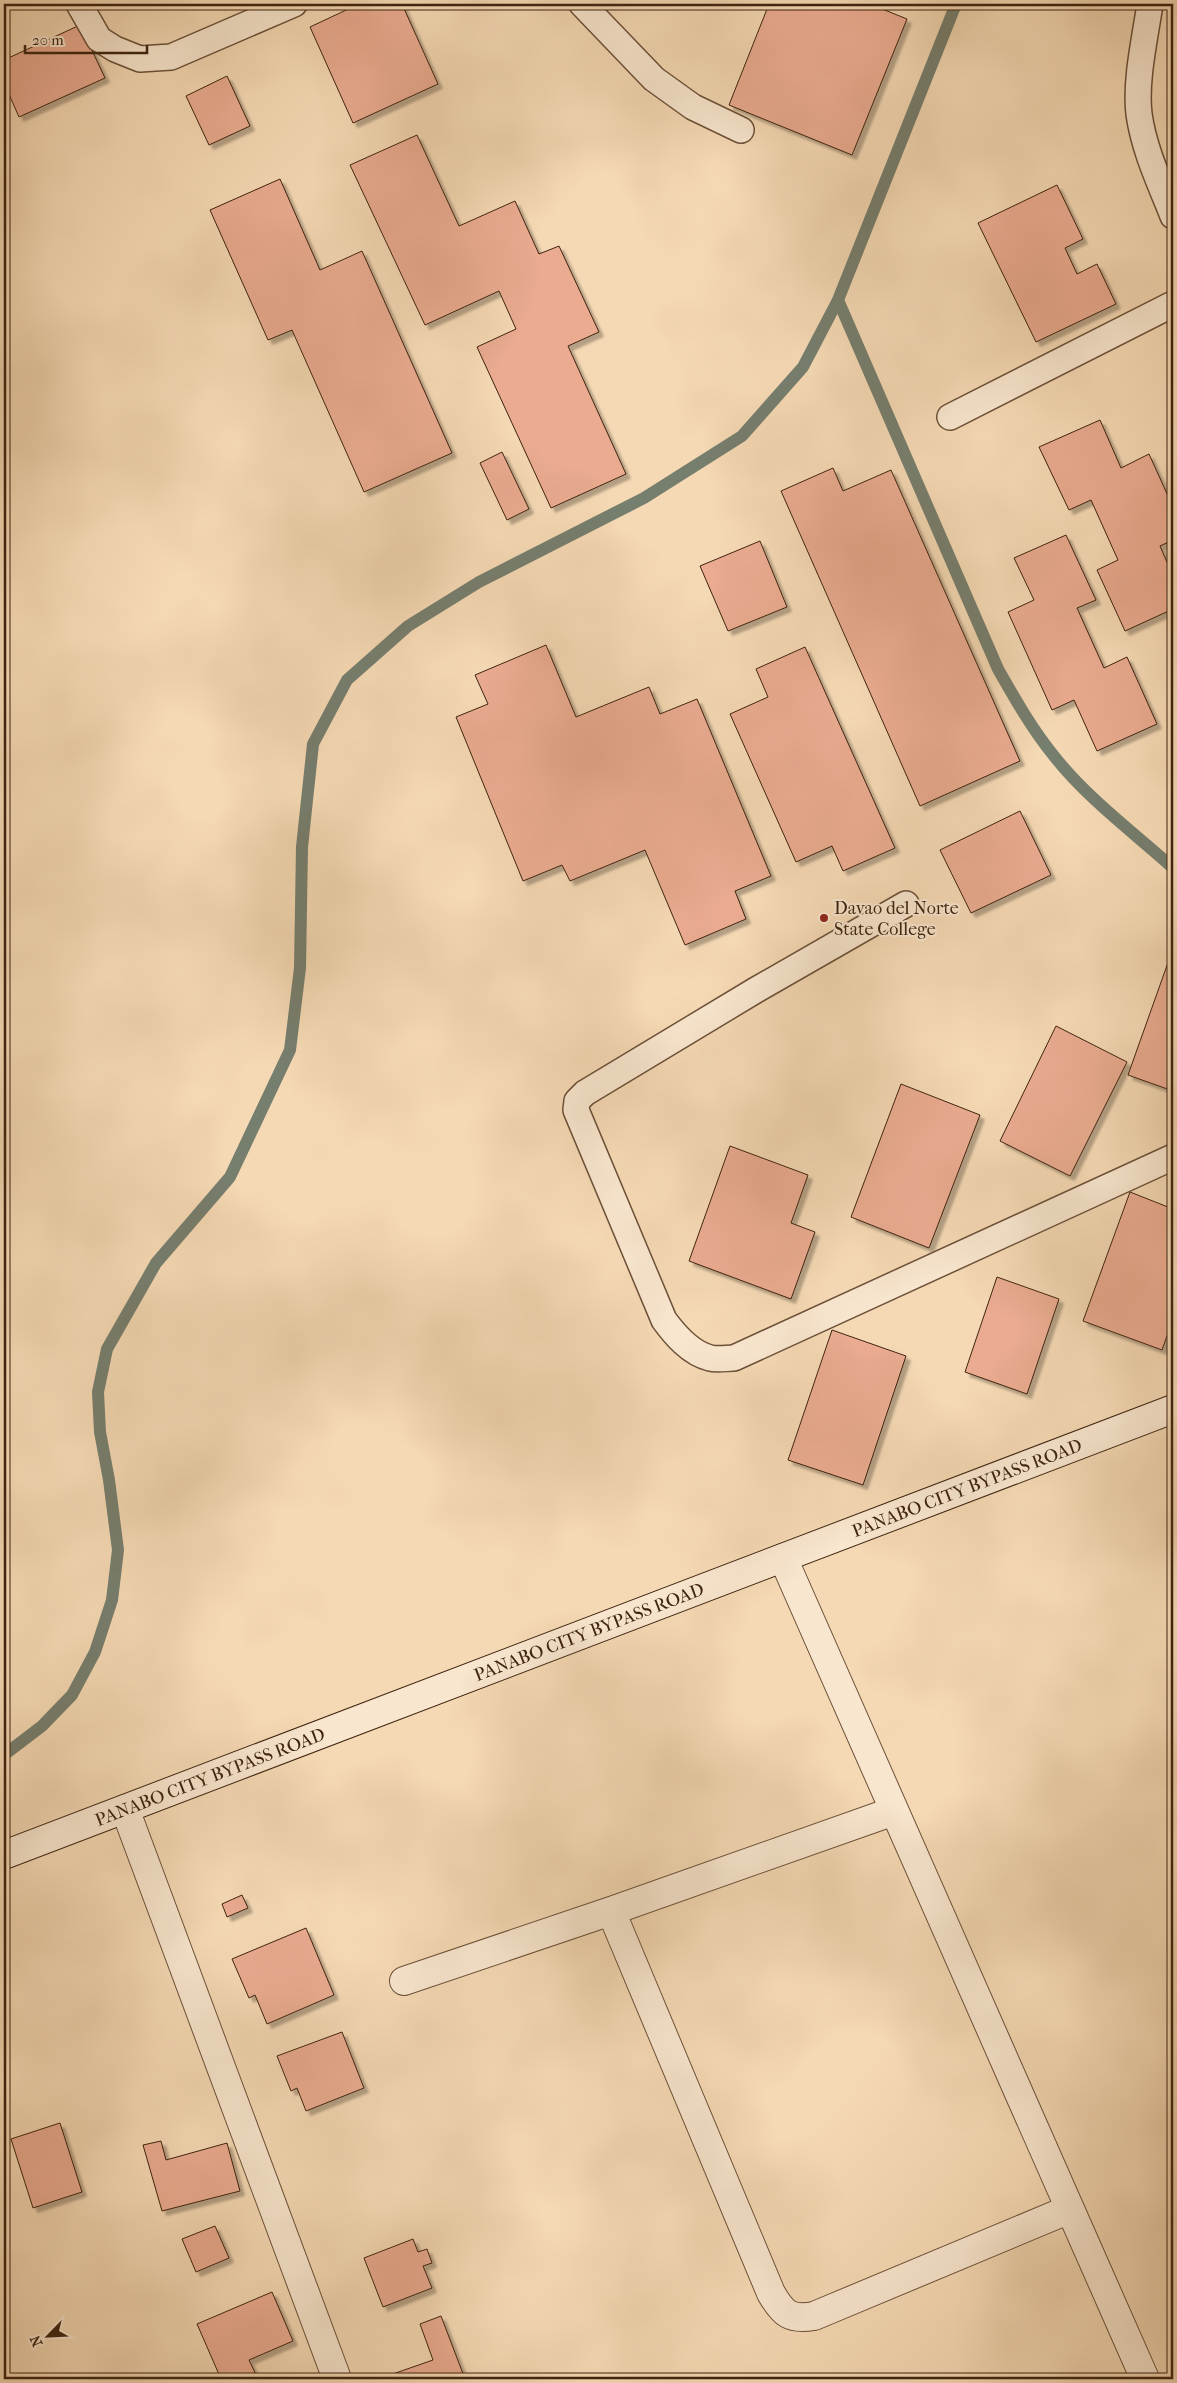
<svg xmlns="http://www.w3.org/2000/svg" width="1177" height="2383" font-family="'IM FELL French Canon',serif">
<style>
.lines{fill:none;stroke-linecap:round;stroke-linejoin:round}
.stream{stroke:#767e6e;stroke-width:12}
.building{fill:#eaab90;stroke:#3e230f;filter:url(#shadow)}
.lane-casing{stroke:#6c5038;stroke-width:28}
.street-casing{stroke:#6c5038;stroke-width:30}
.secondary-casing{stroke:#3e230f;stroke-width:30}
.lane{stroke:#f8e6ce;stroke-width:25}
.street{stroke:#f8e6ce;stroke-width:28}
.secondary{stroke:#f8e6ce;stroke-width:28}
.poi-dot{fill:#8f2418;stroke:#f8e6ce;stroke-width:2}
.labels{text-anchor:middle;stroke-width:4;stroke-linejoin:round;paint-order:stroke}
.poi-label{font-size:18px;fill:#3e230f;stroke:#f8e6ce;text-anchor:start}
.street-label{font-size:18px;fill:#3e230f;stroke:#f8e6ce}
</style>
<defs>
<filter id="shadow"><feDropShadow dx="4.5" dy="4.5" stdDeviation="1" flood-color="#0004"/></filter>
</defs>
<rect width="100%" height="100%" fill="#f5d9b4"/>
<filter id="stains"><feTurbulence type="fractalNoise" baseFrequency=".004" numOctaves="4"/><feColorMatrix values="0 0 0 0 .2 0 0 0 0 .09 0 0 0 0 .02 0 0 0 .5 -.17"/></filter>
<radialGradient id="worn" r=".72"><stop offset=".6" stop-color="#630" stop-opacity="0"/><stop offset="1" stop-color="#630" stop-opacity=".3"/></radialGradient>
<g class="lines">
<path class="stream" d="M838 300 998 669C1015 699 1032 729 1054 756 1087 798 1133 832 1173 868
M4 1755 42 1726 72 1695 95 1652 112 1600 118 1550 109 1480 100 1432 98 1392 107 1349 156 1263 230 1177 290 1050 300 968 302 847 313 744 347 680 408 626 479 582 644 498 742 436 803 367 838 300 956 4"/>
</g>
<path class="building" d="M359 4H402L438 84 353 123 310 27Z
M769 4H876L875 6 907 19 852 155 729 105Z
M80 25 105 78 19 117 4 83V60Z
M227 76 250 126 209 145 186 96Z
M417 135 459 226 515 201 539 254 559 246 599 332 568 346 626 474 551 508 477 347 516 329 499 291 425 325 350 165Z
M280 179 320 270 362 251 452 453 364 492 292 330 268 340 210 210Z
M1057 185 1083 239 1065 248 1077 274 1097 264 1116 304 1036 342 978 223Z
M1100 420 1121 468 1149 454 1173 507V540L1160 546 1173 576V609L1125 631 1097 570 1118 560 1091 500 1069 510 1039 447Z
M502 452 529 509 507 520 480 463Z
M833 468 843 491 891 470 1020 761 920 806 781 491Z
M1066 535 1096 600 1077 608 1104 668 1127 657 1157 724 1097 751 1074 700 1052 710 1008 612 1034 600 1014 558Z
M760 541 787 607 728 631 700 566Z
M546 645 576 717 649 687 660 714 697 699 771 876 735 891 746 919 685 945 645 850 570 881 562 865 523 881 456 717 488 704 475 675Z
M805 647 895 848 843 871 832 846 796 862 730 714 768 697 756 669Z
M1020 811 1051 875 971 913 940 850Z
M1170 957 1173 958V1091L1128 1075Z
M1056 1026 1127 1062 1070 1176 1000 1141Z
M901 1084 980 1115 929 1248 851 1217Z
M730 1146 808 1175 791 1223 815 1232 791 1299 689 1261Z
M1130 1192 1173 1209V1319L1162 1350 1083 1321Z
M997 1277 1059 1299 1027 1394 965 1372Z
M832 1330 906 1356 863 1485 788 1460Z
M242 1895 248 1908 227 1917 222 1904Z
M306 1928 334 1995 267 2024 255 1995 249 1998 232 1959Z
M342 2032 364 2088 306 2111 297 2088 291 2091 277 2056Z
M60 2123 82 2192 33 2208 11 2139Z
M161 2141 166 2160 227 2143 240 2191 162 2211 143 2145Z
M215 2226 229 2258 196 2272 182 2239Z
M413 2239 418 2252 427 2249 432 2263 423 2266 432 2288 383 2307 364 2258Z
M272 2292 293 2341 249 2360 258 2379H221L197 2324Z
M441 2316 465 2379H388L387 2376 433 2360 420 2324Z"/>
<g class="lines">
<defs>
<path id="lane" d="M79 4 99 39 115 49 140 59 171 57 294 4
M582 4 654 79 693 107 741 130
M1150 4C1145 38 1135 81 1139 114 1144 150 1160 183 1173 216
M950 417 1173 304
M906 904 756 990 585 1093 577 1101 576 1110 664 1320C675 1335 690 1353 710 1358 717 1360 727 1358 734 1358L1173 1157"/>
<path id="street" d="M783 1558 1145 2379
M125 1809 337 2379
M611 1911 771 2293C783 2314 790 2320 814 2316L1070 2209
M404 1981 611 1911 894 1811"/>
<path id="secondary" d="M4 1855 1173 1409"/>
</defs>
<use href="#lane" class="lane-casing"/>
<use href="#street" class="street-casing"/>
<use href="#secondary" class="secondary-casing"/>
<use href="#lane" class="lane"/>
<use href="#street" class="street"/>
<use href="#secondary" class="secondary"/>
</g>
<circle class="poi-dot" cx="824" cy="918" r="5"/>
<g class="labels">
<g class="poi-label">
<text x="834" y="914">Davao del Norte<tspan x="834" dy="21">State College</tspan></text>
</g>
<g class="street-label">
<text transform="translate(967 1488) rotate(-21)" y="6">PANABO CITY BYPASS ROAD</text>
<text transform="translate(589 1632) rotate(-21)" y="6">PANABO CITY BYPASS ROAD</text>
<text transform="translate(210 1777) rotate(-21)" y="6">PANABO CITY BYPASS ROAD</text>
</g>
</g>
<rect width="1177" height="2383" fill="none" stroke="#f5d9b4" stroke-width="20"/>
<rect x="5" y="5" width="1167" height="2373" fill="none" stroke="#3e230f" stroke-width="2.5"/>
<rect x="10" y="10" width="1157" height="2363" fill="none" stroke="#3e230f"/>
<g transform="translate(48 2336) rotate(246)" stroke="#f8e6ce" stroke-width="4" paint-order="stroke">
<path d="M0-4L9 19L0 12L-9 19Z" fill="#3e230f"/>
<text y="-8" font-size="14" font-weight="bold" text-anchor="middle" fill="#3e230f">N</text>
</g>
<path d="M25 45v8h122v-8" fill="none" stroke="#3e230f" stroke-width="2.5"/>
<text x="32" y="45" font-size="15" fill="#3e230f" stroke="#f8e6ce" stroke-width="4" paint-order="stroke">20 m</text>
<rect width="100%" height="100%" filter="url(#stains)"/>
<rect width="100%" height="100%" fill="url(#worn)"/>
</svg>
